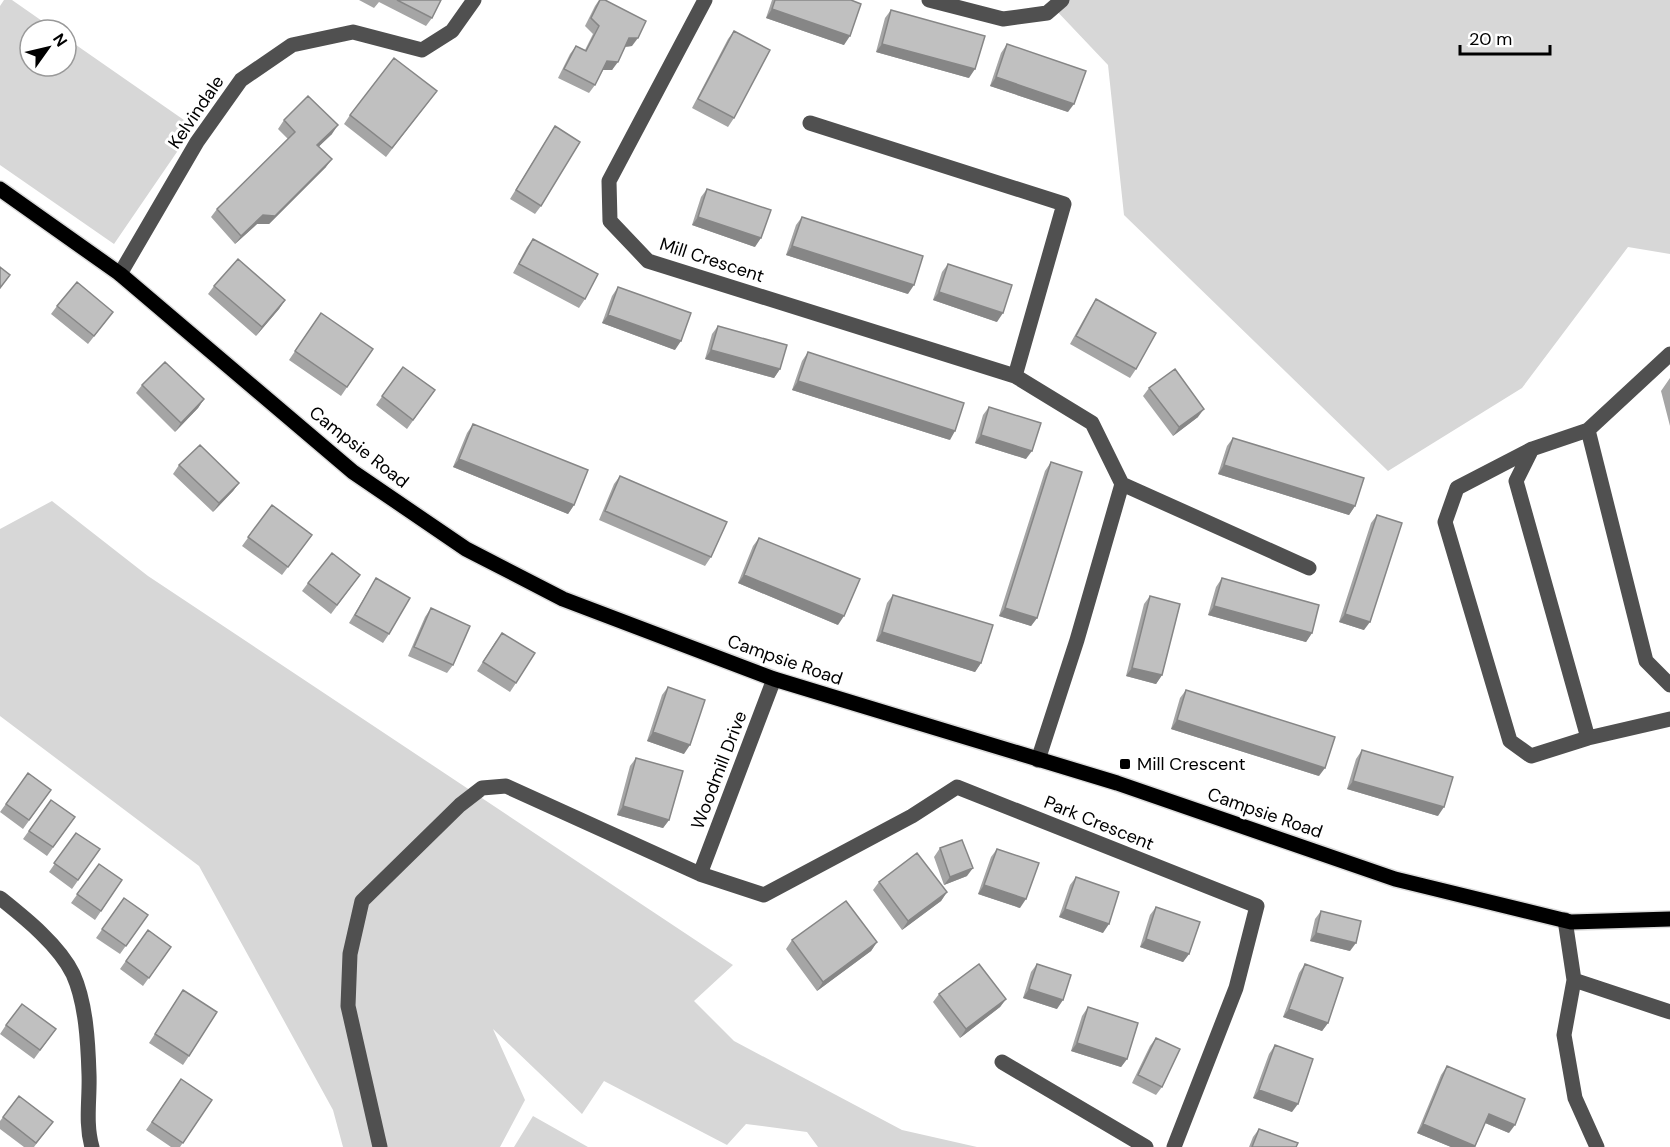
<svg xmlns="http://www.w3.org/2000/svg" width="1670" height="1147" font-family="'DM Sans',sans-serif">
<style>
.green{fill:#d7d7d7}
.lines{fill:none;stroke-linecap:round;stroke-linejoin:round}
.major-casing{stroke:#dbdbdb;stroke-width:18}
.minor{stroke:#505050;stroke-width:15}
.major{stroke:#000;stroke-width:15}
.wall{fill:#a5a5a5}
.shaded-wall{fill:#868686}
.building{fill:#c0c0c0;stroke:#868686;stroke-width:1.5}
.poi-dot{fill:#000;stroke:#fff;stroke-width:2}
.labels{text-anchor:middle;stroke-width:6;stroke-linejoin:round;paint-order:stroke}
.street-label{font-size:18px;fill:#000;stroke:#fff}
.poi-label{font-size:18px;fill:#000;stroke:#fff;text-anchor:start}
</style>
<rect width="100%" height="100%" fill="#fff"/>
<path class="green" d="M4 0H12L55 30H30V66H66V38L194 127 114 244 0 165V6Z
M1058 0H1670V254L1628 247 1522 388 1388 471 1124 215 1108 65 1053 7Z
M52 501 148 576 733 965 694 1001 734 1041 902 1130 977 1147H818L807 1132 746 1124 727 1145 604 1081 582 1114 493 1029 525 1100 500 1147H343L333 1110 199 866 0 716V529Z
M533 1116 588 1147H514Z"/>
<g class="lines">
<defs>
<path id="major" d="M0 189 120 274 353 472 466 549 563 599 774 679 1117 783 1395 879 1571 922 1670 919"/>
</defs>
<use href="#major" class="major-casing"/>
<path class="minor" d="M705 0 609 181 610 221 648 261 1015 376 1092 423 1122 484 1077 640 1038 760
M929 0 1003 19 1047 13 1062 0
M810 123 1064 204 1015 376
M120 274 197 142 241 80 292 45 353 32 422 50 452 31 474 0
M1670 354 1588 430 1646 661 1670 685
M1532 449 1457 488 1445 522 1510 741 1531 756 1588 738 1670 719
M1122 484 1309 568
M1588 738 1516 481 1532 449 1588 430
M700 874 774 679
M0 898C25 918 59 945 73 974 86 1003 88 1042 89 1074 90 1098 85 1123 92 1147
M1565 920 1574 980 1564 1035 1575 1098 1597 1147
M1574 980 1670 1012
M1002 1062 1146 1147
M380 1147 348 1006 350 954 362 901 460 805 482 788 506 786 700 874 764 895 912 816 957 787 1257 906 1236 988 1174 1147"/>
<use href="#major" class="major"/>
</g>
<path class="wall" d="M359 0H441L432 18 426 26 379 2 374 8Z
M599 0 632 46 625 47 612 70H603L595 85 589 93 558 78 570 54 576 46 585 50 593 34 585 26 595 6Z
M772 0H851L844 45 766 18Z
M891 10 969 78 876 52 885 18Z
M734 31V118L728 127 692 108 728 39Z
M1007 44 1068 112 990 86 1001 53Z
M437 91 386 157 344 124 350 115Z
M284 120 332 134 319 146 326 167 269 224H257L235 244 211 217 217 209 288 139 278 129Z
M555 126 541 206 535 214 510 199Z
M707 189 755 247 692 225 701 197Z
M802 217 908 294 786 255 796 225Z
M533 239 585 299 579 308 513 273 527 247Z
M948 264 997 322 933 300 942 272Z
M214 286 285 300 279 309 256 336 208 294Z
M618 287 675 350 602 323 612 296Z
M1096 299 1136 369 1130 378 1070 344 1090 308Z
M57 306 107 320 88 344 51 314Z
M321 313 373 349 341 396 289 360Z
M718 326 780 369 774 378 705 359 712 334Z
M808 352 950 440 792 390 802 361Z
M403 367 435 390 407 429 376 405Z
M1670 378V426L1661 391Z
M142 385 204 399 198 408 175 432 136 393Z
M1149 388 1198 417 1173 436 1143 396Z
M989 407 1026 459 975 443 983 415Z
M473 424 574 505 568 514 453 467 467 433Z
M1233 438 1355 506 1349 515 1218 474 1227 446Z
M1051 462 1037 618 1031 626 999 616 1045 471Z
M179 465 239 483 233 491 213 512 173 474Z
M620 476 711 557 705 566 599 520 614 484Z
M272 505 312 535 282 575 242 546Z
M1377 515 1364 630 1339 622 1371 523Z
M759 538 838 625 738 583 753 546Z
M360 575 331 614 302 591 308 583Z
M376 578 389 634 383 643 349 623Z
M1222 578 1312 633 1306 642 1208 615 1216 587Z
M893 595 981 663 975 672 876 641 887 603Z
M1150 596 1162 675 1156 684 1126 676 1144 604Z
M431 608 453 665 447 673 408 656 425 617Z
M496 641 516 683 510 692 477 671Z
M668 687 684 754 647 741 662 695Z
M1186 690 1319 776 1171 729 1180 698Z
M1362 750 1438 816 1347 789 1356 759Z
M636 758 669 820 663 828 617 815 630 766Z
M28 773 51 790 23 829 0 812Z
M51 800 75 817 47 856 23 839Z
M76 833 100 849 72 889 49 872Z
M940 848 967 876 944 885 934 857Z
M997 849 1020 908 978 894 991 857Z
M99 864 122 880 95 920 71 903Z
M1076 877 1103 933 1059 917 1070 885Z
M879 882 947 892 941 901 902 930 873 890Z
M124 898 148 915 120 954 96 938Z
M1156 907 1189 954 1183 962 1140 947 1150 915Z
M1321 911 1350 951 1310 941 1315 919Z
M148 930 171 947 143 986 120 969Z
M792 940 877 942 871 951 817 991 786 949Z
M1037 964 1057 1009 1023 998 1031 972Z
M1305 964 1328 1023 1322 1031 1283 1017 1299 973Z
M183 990 189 1056 183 1065 149 1043Z
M939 994 1006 999 1000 1007 960 1038 933 1002Z
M1088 1007 1127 1059 1121 1067 1071 1051 1082 1016Z
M6 1025 56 1029 34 1059 0 1034Z
M1156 1038 1162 1087 1156 1095 1132 1083 1150 1046Z
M1275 1045 1292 1112 1253 1098 1269 1054Z
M1447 1066 1509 1133 1485 1123 1475 1147H1451L1417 1133 1441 1075Z
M181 1079 212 1100 180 1147H171L146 1130Z
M19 1096 53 1122 34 1147H24L0 1129V1121Z
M1259 1129 1296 1147H1249L1253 1137Z"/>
<path class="shaded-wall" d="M772 9 850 36 844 45 766 18Z
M629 38H638L632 46 623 47Z
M882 44 975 69 969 78 876 52Z
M607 61 618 62 612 70H601Z
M996 77 1074 104 1068 112 990 86Z
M338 125 332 134 311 154 317 145Z
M332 159 326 167 269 224H257L235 244 241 236 263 215Z
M698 217 761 238 755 247 692 225Z
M792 246 914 285 908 294 786 255Z
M939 292 1003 313 997 322 933 300Z
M285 300 279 309 256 336 262 327Z
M608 315 681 341 675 350 602 323Z
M711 350 780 369 774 378 705 359Z
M798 381 955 431 950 440 792 390Z
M204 399 198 408 175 432 181 423Z
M1204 409 1198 417 1173 436 1179 427Z
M981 435 1032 451 1026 459 975 443Z
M459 459 574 505 568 514 453 467Z
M1224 465 1355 506 1349 515 1218 474Z
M239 483 233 491 213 512 219 503Z
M744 575 844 616 838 625 738 583Z
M1214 606 1312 633 1306 642 1208 615Z
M1005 608 1037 618 1031 626 999 616Z
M1345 614 1370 622 1364 630 1339 622Z
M882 632 981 663 975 672 876 641Z
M1132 668 1162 675 1156 684 1126 676Z
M1177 720 1325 768 1319 776 1171 729Z
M653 732 690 745 684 754 647 741Z
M1353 781 1444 807 1438 816 1347 789Z
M623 806 669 820 663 828 617 815Z
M973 868 967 876 944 885 950 877Z
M984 885 1026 899 1020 908 978 894Z
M947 892 941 901 902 930 908 921Z
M1065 909 1109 924 1103 933 1059 917Z
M1316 933 1356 943 1350 951 1310 941Z
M1146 939 1189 954 1183 962 1140 947Z
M877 942 871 951 817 991 823 982Z
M1029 989 1063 1000 1057 1009 1023 998Z
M1006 999 1000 1007 960 1038 966 1029Z
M1289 1009 1328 1023 1322 1031 1283 1017Z
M1077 1043 1127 1059 1121 1067 1071 1051Z
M1259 1090 1298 1104 1292 1112 1253 1098Z
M1489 1114 1515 1125 1509 1133 1483 1122Z
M1423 1124 1475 1146V1147H1451L1417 1133Z"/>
<path class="building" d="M397 0H441L432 18Z
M600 0H605L646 21 638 38H629L618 62 607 61 595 85 564 69 576 46 586 51 599 26 591 18Z
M775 0H851L861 4 850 36 772 9Z
M891 10 985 36 975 69 882 44Z
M734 31 770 50 734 118 698 99Z
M1007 44 1086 71 1074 104 996 77Z
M394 58 437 91 392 148 350 115Z
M308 96 338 125 317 145 332 159 275 216 263 215 241 236 217 209 295 132 284 120Z
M555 126 580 142 541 206 516 190Z
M707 189 771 210 761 238 698 217Z
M802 217 923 256 914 285 792 246Z
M533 239 598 274 585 299 519 264Z
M238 259 285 300 262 327 214 286Z
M948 264 1012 285 1003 313 939 292Z
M0 267 10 275 0 288Z
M77 282 113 312 94 336 57 306Z
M618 287 691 313 681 341 608 315Z
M1096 299 1156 333 1136 369 1076 336Z
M321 313 373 349 347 387 295 351Z
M718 326 787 345 780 369 711 350Z
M808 352 964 403 955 431 798 381Z
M165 362 204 399 181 423 142 385Z
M403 367 435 390 413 420 382 396Z
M1175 369 1204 409 1179 427 1149 388Z
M989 407 1041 423 1032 451 981 435Z
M473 424 588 470 574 505 459 459Z
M1233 438 1364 478 1355 506 1224 465Z
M200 445 239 483 219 503 179 465Z
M1051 462 1082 472 1037 618 1005 608Z
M620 476 727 522 711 557 605 511Z
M272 505 312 535 288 567 248 537Z
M1377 515 1402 523 1370 622 1345 614Z
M759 538 860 579 844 616 744 575Z
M332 553 360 575 337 605 308 583Z
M376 578 410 598 389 634 355 615Z
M1222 578 1319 605 1312 633 1214 606Z
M893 595 993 625 981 663 882 632Z
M1150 596 1180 604 1162 675 1132 668Z
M431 608 470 626 453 665 414 647Z
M502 633 535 653 516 683 483 662Z
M668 687 705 700 690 745 653 732Z
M1186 690 1335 737 1325 768 1177 720Z
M1362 750 1453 777 1444 807 1353 781Z
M636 758 683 771 669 820 623 806Z
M28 773 51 790 29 820 6 804Z
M51 800 75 817 53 847 29 831Z
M76 833 100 849 78 880 54 863Z
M962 840 973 868 950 877 940 848Z
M997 849 1039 863 1026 899 984 885Z
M917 853 947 892 908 921 879 882Z
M99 864 122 880 101 911 77 894Z
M1076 877 1119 892 1109 924 1065 909Z
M124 898 148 915 126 946 102 929Z
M846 901 877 942 823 982 792 940Z
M1156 907 1200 922 1189 954 1146 939Z
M1321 911 1361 921 1356 943 1316 933Z
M148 930 171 947 149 978 126 961Z
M979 964 1006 999 966 1029 939 994Z
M1037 964 1071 975 1063 1000 1029 989Z
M1305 964 1343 978 1328 1023 1289 1009Z
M183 990 217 1012 189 1056 155 1034Z
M22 1004 56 1029 40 1050 6 1025Z
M1088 1007 1138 1023 1127 1059 1077 1043Z
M1156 1038 1180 1049 1162 1087 1138 1075Z
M1275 1045 1313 1059 1298 1104 1259 1090Z
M1447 1066 1525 1099 1515 1125 1489 1114 1475 1146 1423 1124Z
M181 1079 212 1100 183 1143 152 1122Z
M19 1096 53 1122 36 1143 3 1117Z
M1259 1129 1298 1143 1296 1147H1252Z"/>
<rect class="poi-dot" x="1119" y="758" width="12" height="12" rx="3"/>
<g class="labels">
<g class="street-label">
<text transform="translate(196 112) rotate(-56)" y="6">Kelvindale</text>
<text transform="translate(712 260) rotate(18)" y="6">Mill Crescent</text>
<text transform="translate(359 447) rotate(38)" y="6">Campsie Road</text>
<text transform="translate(785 660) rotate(19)" y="6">Campsie Road</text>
<text transform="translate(719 770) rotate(-69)" y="6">Woodmill Drive</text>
<text transform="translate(1265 813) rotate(19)" y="6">Campsie Road</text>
<text transform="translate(1099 823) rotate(22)" y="6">Park Crescent</text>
</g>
<g class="poi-label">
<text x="1137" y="770">Mill Crescent</text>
</g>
</g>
<g transform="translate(48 48) rotate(56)"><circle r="28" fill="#ffffff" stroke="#999999" stroke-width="1.5"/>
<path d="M0-4.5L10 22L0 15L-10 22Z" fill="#000000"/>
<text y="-9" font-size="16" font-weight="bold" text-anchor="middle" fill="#000000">N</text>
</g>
<path d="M1460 45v9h90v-9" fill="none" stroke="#000000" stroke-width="3"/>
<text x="1469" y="45" font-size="18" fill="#000000" stroke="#ffffff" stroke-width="4.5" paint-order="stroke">20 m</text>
</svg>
